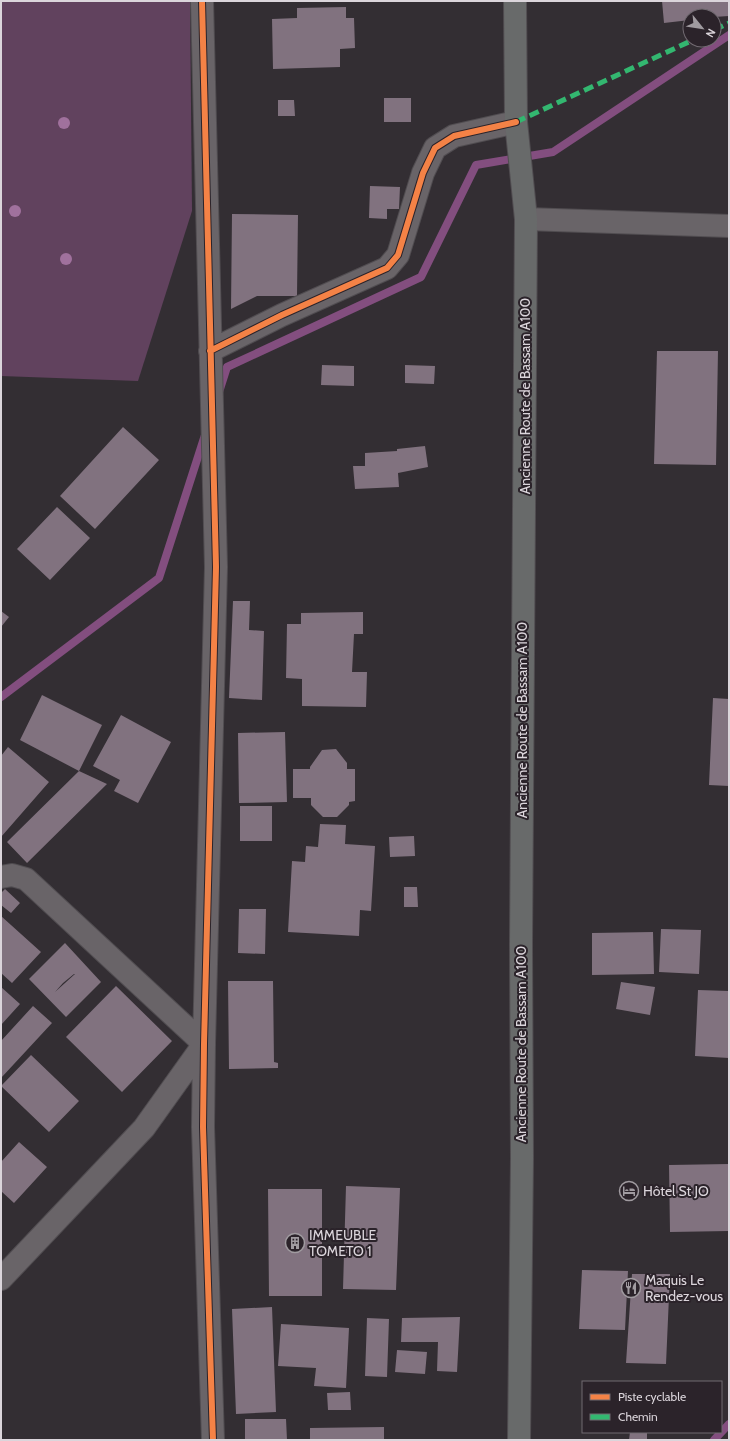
<svg xmlns="http://www.w3.org/2000/svg" width="730" height="1441" font-family="Cabin,sans-serif">
<style>
.green{fill:#61425e}
.lines{fill:none;stroke-linecap:round;stroke-linejoin:round}
.stream{stroke:#834e7f;stroke-width:8}
.building{fill:#81727f;fill-rule:evenodd}
.minor-casing{stroke:#514d51;stroke-width:24}
.major-casing{stroke:#514d51;stroke-width:24}
.minor{stroke:#696468;stroke-width:22}
.major{stroke:#686a6a;stroke-width:22}
.quiet{stroke:#33b770;stroke-width:5;stroke-dasharray:10 5;stroke-linecap:butt}
.cycleway-casing{stroke:#2b232a;stroke-width:8}
.cycleway{stroke:#f48246;stroke-width:6}
.tree{fill:#a0719d}
.labels{text-anchor:middle;stroke-width:4;stroke-linejoin:round;paint-order:stroke}
.street-label{font-size:14px;fill:#dbd5db;stroke:#2b232a}
.poi-label{font-size:14px;fill:#dbd5db;stroke:#2b232a;text-anchor:start}
</style>
<rect width="100%" height="100%" fill="#332e33"/>
<path class="green" d="M1 1H190L192 211 138 381 1 376Z"/>
<g class="lines">
<path class="stream" d="M219 392 227 367 421 277 476 165 553 152 729 35
M1 697 159 578 205 435
M714 1440 729 1424"/>
</g>
<path class="building" d="M662 1H729V16L714 17V16H690V20L664 23Z
M346 7V18H354L355 48 340 49V67L273 69 272 19 297 18V8Z
M384 98H411V122H384Z
M278 100H294L295 116H278Z
M370 186 400 187 399 209H387V219L369 218Z
M232 214 298 215 297 296H257L231 309Z
M657 351H718L716 465 654 464Z
M322 365 354 366V386L321 385Z
M405 365 435 366 434 384 405 383Z
M123 427 159 460 95 529 60 496Z
M425 446 428 467 398 473 399 487 355 489 353 466H365V453L397 451V449Z
M57 507 90 538 50 580 17 549Z
M233 601H250L249 630 264 631 262 700 229 698Z
M1 611 9 617 1 627Z
M363 612V634H354L352 672H367L366 707 302 706V679L286 678 287 624H301V613Z
M42 695 102 725 79 771 20 740Z
M713 698 729 699V786L709 785Z
M121 715 171 742 138 803 114 791 120 780 93 766Z
M285 732 287 802 239 803 238 733Z
M8 747 49 782 1 837V756Z
M336 749 347 763V769H355V801L349 802V805L337 817H323L311 805V798H293V769H310V767L322 750Z
M79 771 107 784 27 863 7 842Z
M240 806H272V841H240Z
M320 824 346 825 345 844 375 846 371 911 360 910 359 936 288 932 292 861 305 862 306 846 318 847Z
M414 836 415 856 390 857 389 837Z
M404 887H417L418 907H404Z
M5 889 20 903 11 913 1 905V893Z
M239 909H266L265 954 238 953Z
M1 916 41 952 12 983 1 973Z
M661 929 701 930 699 974 659 972Z
M653 932 654 974 592 975V933Z
M65 943 101 982 66 1017 29 979ZM74 974H75L55 992 63 983Z
M228 981H273L274 1062 278 1063V1068L229 1069Z
M621 982 655 987 650 1015 616 1009Z
M116 986 172 1041 122 1092 66 1037Z
M1 987 20 1004 1 1025Z
M698 990 729 991V1058L695 1056Z
M33 1006 52 1023 1 1078V1041Z
M31 1055 79 1101 49 1132 1 1086Z
M19 1142 47 1167 14 1203 1 1191V1162Z
M729 1164V1231L670 1232 669 1165Z
M346 1186 400 1188 396 1290 343 1289Z
M268 1189H322V1296H269Z
M582 1270 628 1271 625 1330 579 1329Z
M632 1274H670L666 1364 626 1363Z
M272 1307 276 1412 236 1414 232 1309Z
M460 1317 457 1372 437 1371 438 1342H401L402 1318Z
M367 1318 389 1319 387 1377 365 1376Z
M281 1324 349 1328 346 1388 314 1386 316 1368 278 1366Z
M397 1350 427 1352 425 1374 395 1372Z
M350 1392 351 1410H328L327 1393Z
M245 1419H286L287 1440H245Z
M384 1427V1440H310V1428Z
M630 1432H647V1440H629Z"/>
<g class="lines">
<defs>
<path id="minor" d="M202 1 216 567 204 1044 203 1127 213 1440
M526 219 729 226
M210 351 282 315 387 268 398 255 423 173 435 148 454 136 516 122
M1 877 12 875 26 879 204 1044 144 1128 1 1279"/>
<path id="major" d="M515 1 516 122 526 219 521 945 522 1158 519 1440"/>
</defs>
<use href="#minor" class="minor-casing"/>
<use href="#major" class="major-casing"/>
<use href="#minor" class="minor"/>
<use href="#major" class="major"/>
<path class="quiet" d="M714 30 729 23
M516 122 693 40"/>
<defs>
<path id="cycleway" d="M202 1 216 567 204 1044 203 1127 213 1440
M210 351 282 315 387 268 398 255 423 173 435 148 454 136 516 122"/>
</defs>
<use href="#cycleway" class="cycleway-casing"/>
<use href="#cycleway" class="cycleway"/>
</g>
<g class="tree">
<circle cx="64" cy="123" r="6"/>
<circle cx="15" cy="211" r="6"/>
<circle cx="66" cy="259" r="6"/>
</g>
<defs>
<symbol id="hotel-ring" viewBox="-11 -11 22 22"><circle r="9.5" fill="#2b232a" stroke="#a09ba0" stroke-width="1.5"/><path d="M-6-4.5h1.5V1H6V5H4.5V3h-9V5H-6ZM-4 0a1.8 1.8 0 1 1 3.6 0ZM.5 0V-2.5h3Q6-2.5 6 0Z" fill="#a09ba0"/></symbol>
<symbol id="building-ring" viewBox="-11 -11 22 22"><circle r="9.5" fill="#2b232a" stroke="#a09ba0" stroke-width="1.5"/><path d="M-4-6H4V6H1V3H-1V6H-4ZM-2.5-4.3h1.7v1.8h-1.7ZM.8-4.3h1.7v1.8H.8ZM-2.5-1h1.7V.8h-1.7ZM.8-1h1.7V.8H.8Z" fill="#a09ba0"/></symbol>
<symbol id="restaurant-ring" viewBox="-11 -11 22 22"><circle r="9.5" fill="#2b232a" stroke="#a09ba0" stroke-width="1.5"/><path d="M-5-6h1v4h1v-4h1v4h1v-4h1v5L-1.5 .5V6h-2V.5L-5-1ZM5-6V6H3V1.5H1.5Q1.5-4 5-6Z" fill="#a09ba0"/></symbol>
</defs>
<g fill-rule="evenodd">
<use href="#hotel-ring" x="618" y="1180" width="22" height="22"/>
<use href="#building-ring" x="284" y="1232" width="22" height="22"/>
<use href="#restaurant-ring" x="620" y="1277" width="22" height="22"/>
</g>
<g class="labels">
<g class="street-label">
<text transform="translate(525 396) rotate(-90)" y="5">Ancienne Route de Bassam A100</text>
<text transform="translate(522 720) rotate(-90)" y="5">Ancienne Route de Bassam A100</text>
<text transform="translate(521 1044) rotate(-90)" y="5">Ancienne Route de Bassam A100</text>
</g>
<g class="poi-label">
<text x="643" y="1196">Hôtel St JO</text>
<text x="309" y="1240">IMMEUBLE<tspan x="309" dy="16">TOMETO 1</tspan></text>
<text x="645" y="1285">Maquis Le<tspan x="645" dy="16">Rendez-vous</tspan></text>
</g>
</g>
<rect width="730" height="1441" fill="none" stroke="#dbd5db" stroke-width="4"/>
<rect x="582" y="1381" width="140" height="52" fill="#2b232a" stroke="#716a71"/>
<rect x="590" y="1394" width="20" height="6" fill="#f48246" stroke="#716a71"/>
<text x="618" y="1401" font-size="12" fill="#dbd5db">Piste cyclable</text>
<rect x="590" y="1414" width="20" height="6" fill="#33b770" stroke="#716a71"/>
<text x="618" y="1421" font-size="12" fill="#dbd5db">Chemin</text>
<g transform="translate(702 28) rotate(120)"><circle r="19" fill="#2b232a" stroke="#716a71"/>
<path d="M0-3L7 15L0 10L-7 15Z" fill="#a09ba0"/>
<text y="-6" font-size="11" font-weight="bold" text-anchor="middle" fill="#dbd5db">N</text>
</g>
</svg>
